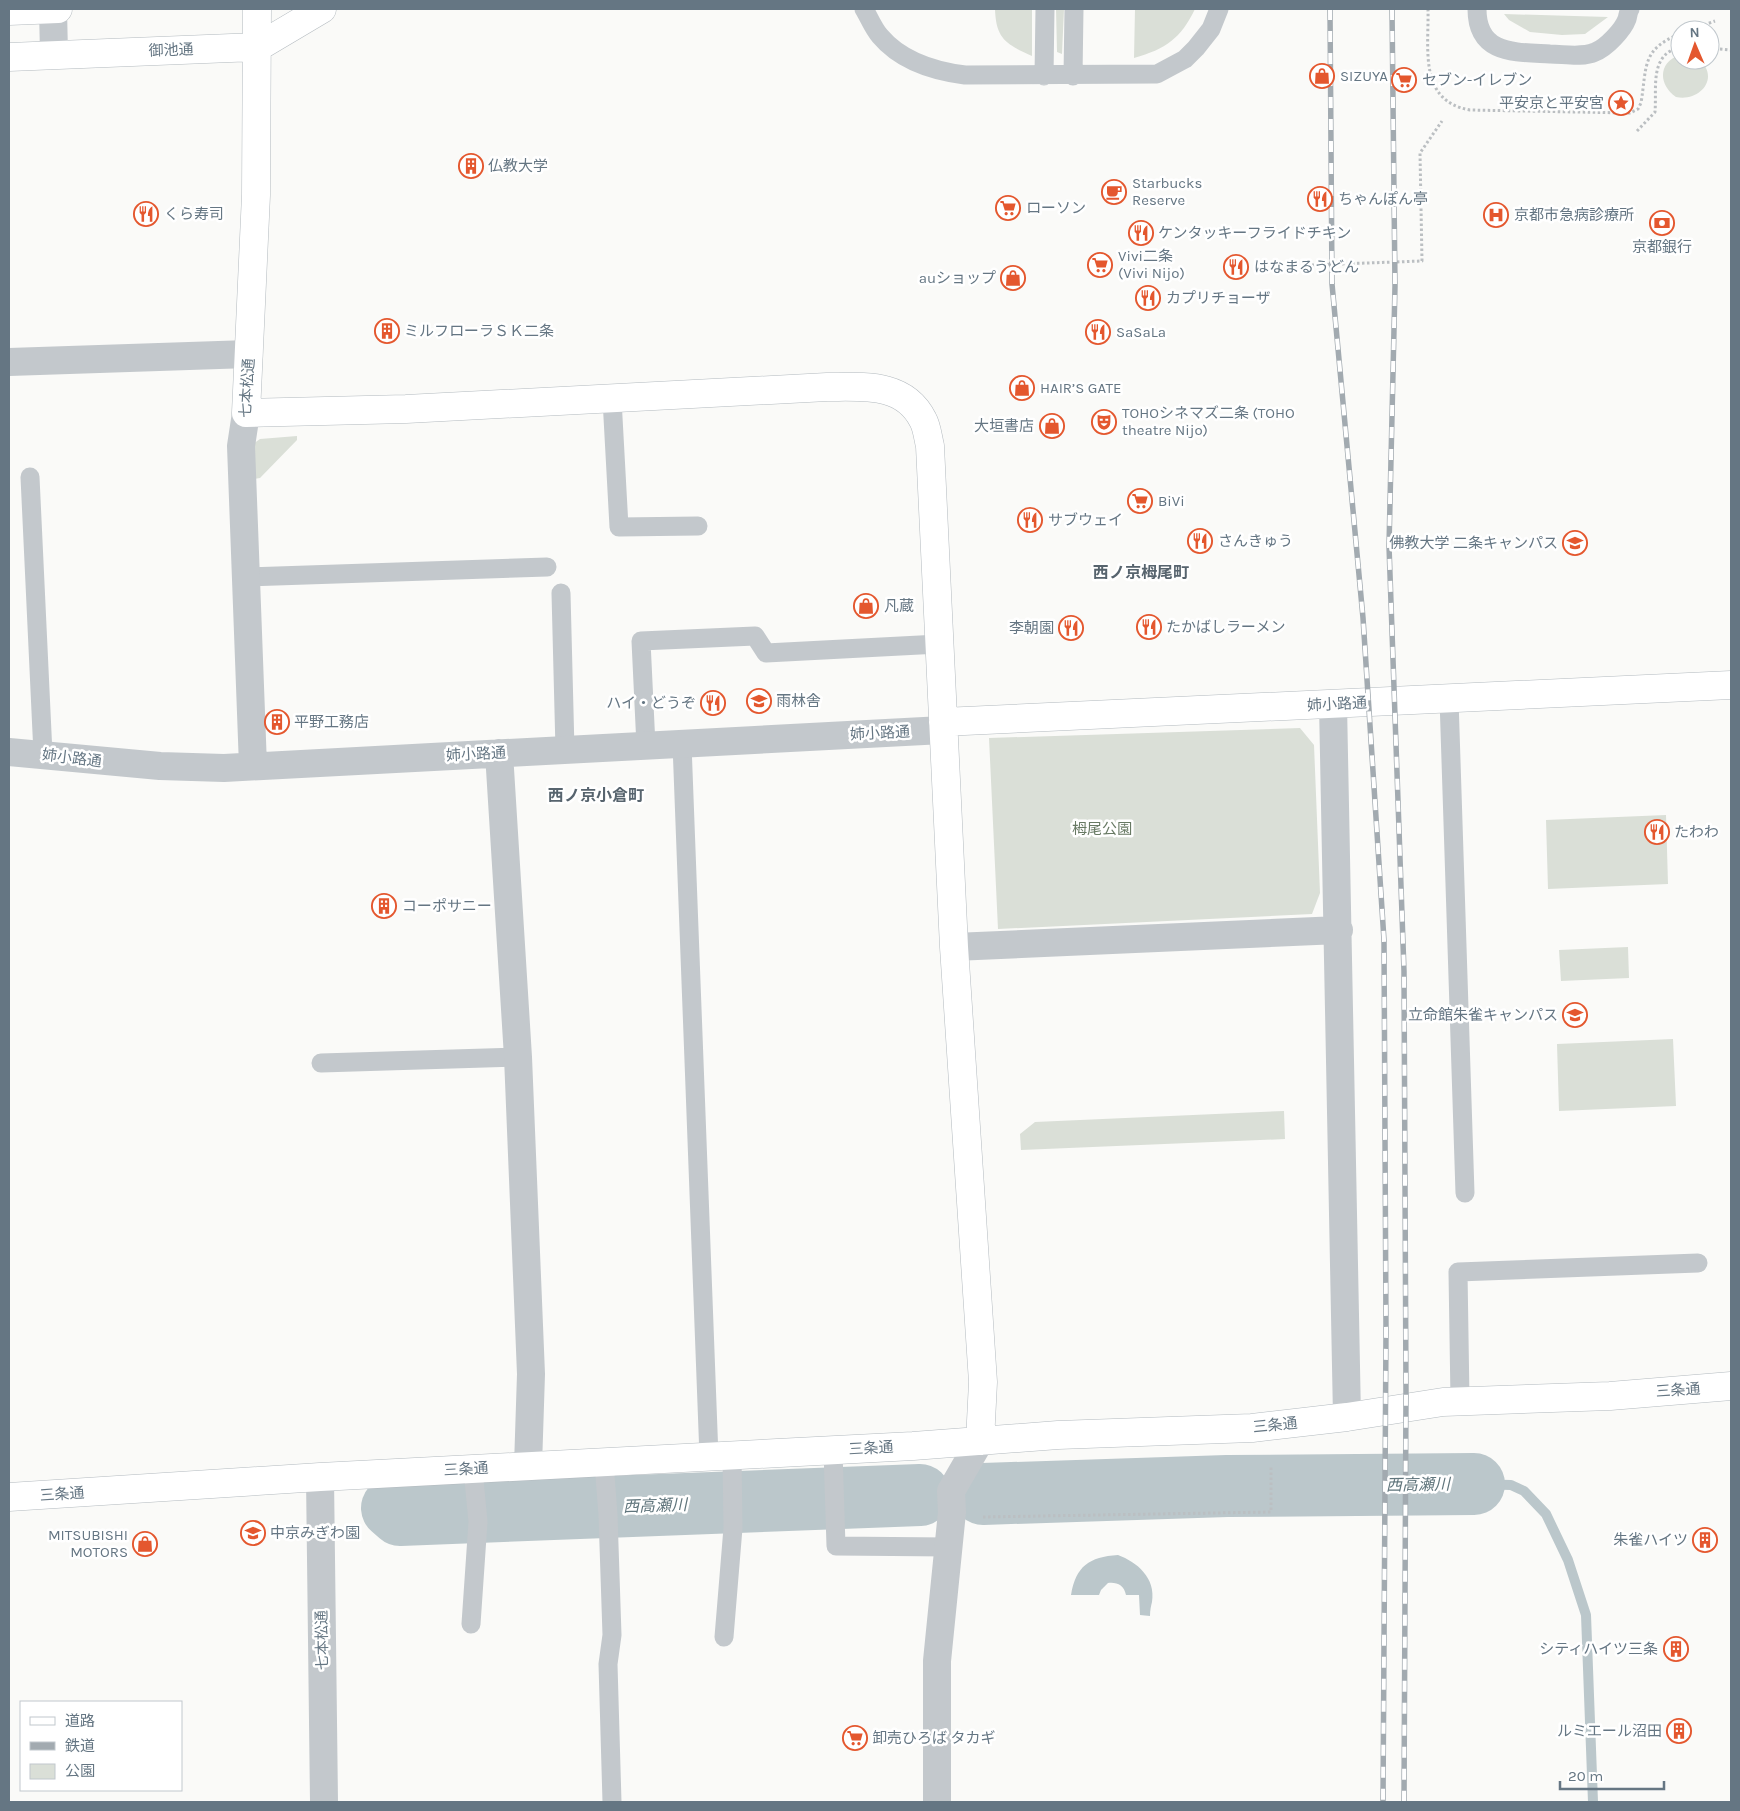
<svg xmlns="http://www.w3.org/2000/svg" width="1740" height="1811" font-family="Karla,'Noto Sans JP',sans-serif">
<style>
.green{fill:#dadfd7}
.water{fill:#bbc7cb}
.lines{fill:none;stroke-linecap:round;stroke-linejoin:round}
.stream{stroke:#bbc7cb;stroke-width:10}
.river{stroke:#bbc7cb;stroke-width:62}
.secondary-casing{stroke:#b3babf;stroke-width:29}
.path{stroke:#bbbfc2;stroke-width:3;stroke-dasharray:2.5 2.5;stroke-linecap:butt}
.lane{stroke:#c3c8cc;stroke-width:19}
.street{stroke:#c3c8cc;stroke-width:28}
.secondary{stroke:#fff;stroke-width:28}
.rail-casing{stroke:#a2aab0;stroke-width:5.5}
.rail{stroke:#fff;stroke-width:4;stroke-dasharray:11;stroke-linecap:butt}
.labels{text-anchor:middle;stroke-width:5;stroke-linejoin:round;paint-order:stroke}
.street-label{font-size:15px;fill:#657683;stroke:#fff}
.poi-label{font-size:15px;fill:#657683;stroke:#fff;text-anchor:start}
.park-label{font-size:15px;fill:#687a64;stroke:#fff}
.neighbourhood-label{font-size:16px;font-weight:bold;fill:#57646e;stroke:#fff}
.water-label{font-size:16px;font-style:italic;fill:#60757c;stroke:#fff}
</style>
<rect width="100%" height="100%" fill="#fafaf8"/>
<path class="green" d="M995 9H1032V56C1006 44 996 39 995 9Z
M1056 9H1064L1062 54 1057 52Z
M1135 9H1195C1181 38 1166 49 1134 58Z
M1504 14 1608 17 1585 34 1562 35 1530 32 1509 20Z
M1680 55V60H1700C1720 79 1699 102 1676 97 1658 85 1658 62 1680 55Z
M297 436V440L260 478 254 479 253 444 260 439Z
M1300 728 1314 745 1320 893 1312 914 998 929 989 738Z
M1666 815 1668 884 1548 889 1546 820Z
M1628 947 1629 978 1561 981 1559 950Z
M1673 1039 1676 1106 1559 1111 1557 1044Z
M1284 1111 1285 1139 1021 1150 1020 1134 1035 1122Z"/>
<path class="water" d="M1118 1555C1137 1562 1156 1578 1152 1602 1151 1606 1150 1610 1150 1616L1140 1615 1139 1595H1126C1124 1585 1117 1582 1108 1583L1101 1590 1099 1595H1071C1076 1566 1089 1557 1118 1555Z"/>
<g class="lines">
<path class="stream" d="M1474 1484 1511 1485 1524 1491 1546 1514 1568 1560 1586 1615 1593 1802"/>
<path class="river" d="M983 1494 1227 1486 1474 1484
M392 1508 400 1515 920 1495"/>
<defs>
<path id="secondary" d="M257 9 256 195 246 413 406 409 827 387C863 387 904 382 923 420 927 427 928 438 930 446L954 947 983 1382 980 1441
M9 11 58 9
M9 57 258 47 322 9
M943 722 1731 685
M9 1497 320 1477 913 1446 1058 1435 1252 1428 1347 1417 1443 1402 1610 1396 1731 1386"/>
</defs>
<use href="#secondary" class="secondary-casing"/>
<path class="path" d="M1428 9C1429 49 1418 101 1470 110L1630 113 1638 109 1641 103C1647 67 1641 49 1680 34
M1690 30 1715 21
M1710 48 1731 50
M1637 131 1655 112C1657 87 1649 55 1680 47
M1312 265 1422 261 1420 153 1442 121
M983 1517 1271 1512V1466"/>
<path class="lane" d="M864 9C869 17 873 28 880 36 901 61 933 71 965 75L1157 74 1185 59 1196 48 1211 29 1219 9
M1477 9C1477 55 1515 52 1550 54 1564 54 1582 58 1595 52 1606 48 1623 30 1627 19 1628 16 1628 12 1630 9
M1044 76 1045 9
M1073 76 1074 9
M612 399 619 527 698 526
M30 477 43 754
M245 577 547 567
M561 593 565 750
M1449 699 1465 1193
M682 744 709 1457
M646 746 641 641 755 636 766 653 939 644
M321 1063 518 1057
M1460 1400 1458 1272 1698 1263
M833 1451 836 1546 948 1547
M604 1462 608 1515 612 1635 608 1664 612 1802
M471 1624 478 1522 473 1469
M724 1637 733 1528 732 1456"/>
<path class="street" d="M53 9 54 54
M9 362 249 354
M246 413 241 446 253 766
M1333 704 1347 1417
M9 752 160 766 224 768 943 730
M499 753 518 1057 531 1374 528 1466
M954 947 1339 930
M320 1477 324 1802
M937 1802V1661L952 1512 951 1491 980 1441"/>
<use href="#secondary" class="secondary"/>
<defs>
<path id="rail" d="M1330 9 1332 284 1363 618 1384 940 1386 1331 1383 1802
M1392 9 1395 286 1389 546 1404 971 1406 1393 1404 1802"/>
</defs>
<use href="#rail" class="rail-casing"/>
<use href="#rail" class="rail"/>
</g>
<defs>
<symbol id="shop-ring" viewBox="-11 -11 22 22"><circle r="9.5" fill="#fff" stroke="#e4572e" stroke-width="1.5"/><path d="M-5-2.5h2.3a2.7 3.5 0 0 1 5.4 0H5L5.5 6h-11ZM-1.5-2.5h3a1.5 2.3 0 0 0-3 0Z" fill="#e4572e"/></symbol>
<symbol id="supermarket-ring" viewBox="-11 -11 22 22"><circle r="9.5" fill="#fff" stroke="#e4572e" stroke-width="1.5"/><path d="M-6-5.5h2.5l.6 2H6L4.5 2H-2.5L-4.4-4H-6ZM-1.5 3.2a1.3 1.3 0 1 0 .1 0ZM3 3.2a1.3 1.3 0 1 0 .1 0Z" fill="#e4572e"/></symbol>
<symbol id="sight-ring" viewBox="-11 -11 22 22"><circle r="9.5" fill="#fff" stroke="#e4572e" stroke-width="1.5"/><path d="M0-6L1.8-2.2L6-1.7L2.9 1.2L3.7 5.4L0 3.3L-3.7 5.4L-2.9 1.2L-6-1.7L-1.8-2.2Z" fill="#e4572e"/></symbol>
<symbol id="building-ring" viewBox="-11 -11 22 22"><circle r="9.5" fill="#fff" stroke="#e4572e" stroke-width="1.5"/><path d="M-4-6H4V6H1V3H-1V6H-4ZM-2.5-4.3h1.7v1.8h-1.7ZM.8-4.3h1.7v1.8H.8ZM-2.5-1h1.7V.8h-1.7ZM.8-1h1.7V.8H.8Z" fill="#e4572e"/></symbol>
<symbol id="cafe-ring" viewBox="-11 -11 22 22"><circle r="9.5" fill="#fff" stroke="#e4572e" stroke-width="1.5"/><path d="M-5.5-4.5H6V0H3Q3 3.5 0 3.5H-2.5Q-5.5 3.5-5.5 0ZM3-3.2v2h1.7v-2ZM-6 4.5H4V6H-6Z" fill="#e4572e"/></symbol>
<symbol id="restaurant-ring" viewBox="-11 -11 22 22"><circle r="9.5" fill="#fff" stroke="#e4572e" stroke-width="1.5"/><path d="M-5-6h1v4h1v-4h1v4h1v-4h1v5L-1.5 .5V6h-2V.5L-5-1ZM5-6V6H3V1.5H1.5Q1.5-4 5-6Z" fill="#e4572e"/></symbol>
<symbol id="hospital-ring" viewBox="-11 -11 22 22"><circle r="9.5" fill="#fff" stroke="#e4572e" stroke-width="1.5"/><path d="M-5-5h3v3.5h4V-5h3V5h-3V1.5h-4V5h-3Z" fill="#e4572e"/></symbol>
<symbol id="bank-ring" viewBox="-11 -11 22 22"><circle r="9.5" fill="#fff" stroke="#e4572e" stroke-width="1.5"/><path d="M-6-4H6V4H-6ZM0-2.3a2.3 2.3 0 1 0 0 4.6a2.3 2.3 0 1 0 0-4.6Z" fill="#e4572e"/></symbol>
<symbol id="theatre-ring" viewBox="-11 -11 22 22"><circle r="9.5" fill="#fff" stroke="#e4572e" stroke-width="1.5"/><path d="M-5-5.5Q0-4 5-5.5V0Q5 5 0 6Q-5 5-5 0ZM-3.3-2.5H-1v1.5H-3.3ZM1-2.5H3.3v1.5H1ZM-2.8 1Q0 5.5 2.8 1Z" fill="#e4572e"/></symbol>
<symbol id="university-ring" viewBox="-11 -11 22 22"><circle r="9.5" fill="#fff" stroke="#e4572e" stroke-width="1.5"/><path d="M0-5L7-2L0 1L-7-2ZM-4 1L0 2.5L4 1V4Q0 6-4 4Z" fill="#e4572e"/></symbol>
<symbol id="school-ring" viewBox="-11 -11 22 22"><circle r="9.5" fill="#fff" stroke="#e4572e" stroke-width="1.5"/><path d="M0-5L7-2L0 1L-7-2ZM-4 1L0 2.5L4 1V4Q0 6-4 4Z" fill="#e4572e"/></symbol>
</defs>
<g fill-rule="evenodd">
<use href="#shop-ring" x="1308" y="62" width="28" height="28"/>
<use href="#supermarket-ring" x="1390" y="66" width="28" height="28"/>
<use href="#sight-ring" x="1607" y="89" width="28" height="28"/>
<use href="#building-ring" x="457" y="152" width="28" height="28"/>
<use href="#cafe-ring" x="1100" y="178" width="28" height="28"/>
<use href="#restaurant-ring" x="1306" y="185" width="28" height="28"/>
<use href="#supermarket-ring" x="994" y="194" width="28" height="28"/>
<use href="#restaurant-ring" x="132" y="200" width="28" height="28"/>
<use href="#hospital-ring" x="1482" y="201" width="28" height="28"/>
<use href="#bank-ring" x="1648" y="209" width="28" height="28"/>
<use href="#restaurant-ring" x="1127" y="219" width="28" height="28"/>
<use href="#supermarket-ring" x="1086" y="251" width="28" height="28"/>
<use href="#restaurant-ring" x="1222" y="253" width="28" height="28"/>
<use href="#shop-ring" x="999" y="264" width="28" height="28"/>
<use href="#restaurant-ring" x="1134" y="284" width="28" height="28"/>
<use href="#building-ring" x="373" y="317" width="28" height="28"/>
<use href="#restaurant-ring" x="1084" y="318" width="28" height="28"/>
<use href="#shop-ring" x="1008" y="374" width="28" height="28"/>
<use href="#theatre-ring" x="1090" y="408" width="28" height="28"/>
<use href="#shop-ring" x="1038" y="412" width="28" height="28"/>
<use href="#supermarket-ring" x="1126" y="487" width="28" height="28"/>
<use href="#restaurant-ring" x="1016" y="506" width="28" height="28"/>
<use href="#restaurant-ring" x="1186" y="527" width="28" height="28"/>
<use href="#university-ring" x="1561" y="529" width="28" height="28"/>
<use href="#shop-ring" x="852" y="592" width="28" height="28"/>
<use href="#restaurant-ring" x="1135" y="613" width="28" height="28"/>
<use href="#restaurant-ring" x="1057" y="614" width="28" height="28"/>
<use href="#school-ring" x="745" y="687" width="28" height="28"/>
<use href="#restaurant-ring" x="699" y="689" width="28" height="28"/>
<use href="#building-ring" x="263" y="708" width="28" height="28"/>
<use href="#restaurant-ring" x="1643" y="818" width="28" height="28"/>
<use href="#building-ring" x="370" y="892" width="28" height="28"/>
<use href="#university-ring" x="1561" y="1001" width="28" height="28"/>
<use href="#school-ring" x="239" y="1519" width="28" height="28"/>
<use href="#building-ring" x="1691" y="1526" width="28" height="28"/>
<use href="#shop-ring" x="131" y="1530" width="28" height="28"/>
<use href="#building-ring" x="1662" y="1635" width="28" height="28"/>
<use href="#building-ring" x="1665" y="1717" width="28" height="28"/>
<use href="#supermarket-ring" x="841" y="1724" width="28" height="28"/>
</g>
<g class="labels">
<g class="street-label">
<text transform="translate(171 50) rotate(-2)" y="5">御池通</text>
<text transform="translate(247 388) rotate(-86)" y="5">七本松通</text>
<text transform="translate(1337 704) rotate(-3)" y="5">姉小路通</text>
<text transform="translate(880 733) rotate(-3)" y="5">姉小路通</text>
<text transform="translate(476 754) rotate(-3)" y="5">姉小路通</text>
<text transform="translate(72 758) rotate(7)" y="5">姉小路通</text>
<text transform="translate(1678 1390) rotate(-4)" y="5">三条通</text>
<text transform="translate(1275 1425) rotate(-6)" y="5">三条通</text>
<text transform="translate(871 1448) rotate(-3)" y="5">三条通</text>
<text transform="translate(466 1469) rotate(-3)" y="5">三条通</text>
<text transform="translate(62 1494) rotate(-4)" y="5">三条通</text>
<text transform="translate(322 1640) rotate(-91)" y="5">七本松通</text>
</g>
<g class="poi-label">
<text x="1340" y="81">SIZUYA</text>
<text x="1422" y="85">セブン-イレブン</text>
<text x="1604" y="108" text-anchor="end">平安京と平安宮</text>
<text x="488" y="171">仏教大学</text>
<text x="1132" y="188">Starbucks<tspan x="1132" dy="17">Reserve</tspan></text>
<text x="1338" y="204">ちゃんぽん亭</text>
<text x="1026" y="213">ローソン</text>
<text x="164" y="219">くら寿司</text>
<text x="1514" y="220">京都市急病診療所</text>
<text x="1158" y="238">ケンタッキーフライドチキン</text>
<text x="1662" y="252" text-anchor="middle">京都銀行</text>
<text x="1118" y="261">Vivi二条<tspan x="1118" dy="17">(Vivi Nijo)</tspan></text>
<text x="1254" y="272">はなまるうどん</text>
<text x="996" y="283" text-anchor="end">auショップ</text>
<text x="1166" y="303">カプリチョーザ</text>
<text x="404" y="336">ミルフローラＳＫ二条</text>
<text x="1116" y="337">SaSaLa</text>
<text x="1040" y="393">HAIR’S GATE</text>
<text x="1122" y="418">TOHOシネマズ二条 (TOHO<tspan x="1122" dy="17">theatre Nijo)</tspan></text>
<text x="1034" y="431" text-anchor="end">大垣書店</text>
<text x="1158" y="506">BiVi</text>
<text x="1048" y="525">サブウェイ</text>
<text x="1218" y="546">さんきゅう</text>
<text x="1558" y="548" text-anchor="end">佛教大学 二条キャンパス</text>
<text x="884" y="611">凡蔵</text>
<text x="1166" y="632">たかばしラーメン</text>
<text x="1054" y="633" text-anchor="end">李朝園</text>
<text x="776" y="706">雨林舎</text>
<text x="696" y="708" text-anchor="end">ハイ・どうぞ</text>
<text x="294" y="727">平野工務店</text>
<text x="1674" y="837">たわわ</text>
<text x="402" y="911">コーポサニー</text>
<text x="1558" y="1020" text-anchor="end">立命館朱雀キャンパス</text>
<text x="270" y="1538">中京みぎわ園</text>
<text x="128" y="1540" text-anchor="end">MITSUBISHI<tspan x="128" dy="17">MOTORS</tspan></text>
<text x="1688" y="1545" text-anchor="end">朱雀ハイツ</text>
<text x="1658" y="1654" text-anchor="end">シティハイツ三条</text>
<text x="1662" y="1736" text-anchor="end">ルミエール沼田</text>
<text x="872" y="1743">卸売ひろば タカギ</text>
</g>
<g class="park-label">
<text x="1102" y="834">栂尾公園</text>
</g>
<g class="neighbourhood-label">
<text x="1141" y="578">西ノ京栂尾町</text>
<text x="596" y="801">西ノ京小倉町</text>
</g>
<g class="water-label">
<text transform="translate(1418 1484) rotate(-1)" y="6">西高瀬川</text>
<text transform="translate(655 1505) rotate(-2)" y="6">西高瀬川</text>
</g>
</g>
<rect width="1740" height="1811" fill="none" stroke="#657683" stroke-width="20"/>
<rect x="20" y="1701" width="162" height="90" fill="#ffffff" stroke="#c1c8cd"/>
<rect x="30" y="1717" width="25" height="8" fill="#ffffff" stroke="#c1c8cd"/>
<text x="65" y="1726" font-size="15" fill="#657683">道路</text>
<rect x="30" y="1742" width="25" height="8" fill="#a2aab0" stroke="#c1c8cd"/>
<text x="65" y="1751" font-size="15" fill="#657683">鉄道</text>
<rect x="30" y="1764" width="25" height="15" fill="#dadfd7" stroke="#c1c8cd"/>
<text x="65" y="1776" font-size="15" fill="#657683">公園</text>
<g transform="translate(1695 45) rotate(358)"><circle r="24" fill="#ffffff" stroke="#c1c8cd"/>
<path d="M0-4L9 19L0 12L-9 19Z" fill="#e4572e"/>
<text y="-8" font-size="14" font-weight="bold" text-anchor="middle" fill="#657683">N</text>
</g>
<path d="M1560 1781v8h104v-8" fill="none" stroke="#657683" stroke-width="2.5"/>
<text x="1568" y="1781" font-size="15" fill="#657683" stroke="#ffffff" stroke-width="4" paint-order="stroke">20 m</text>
</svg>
